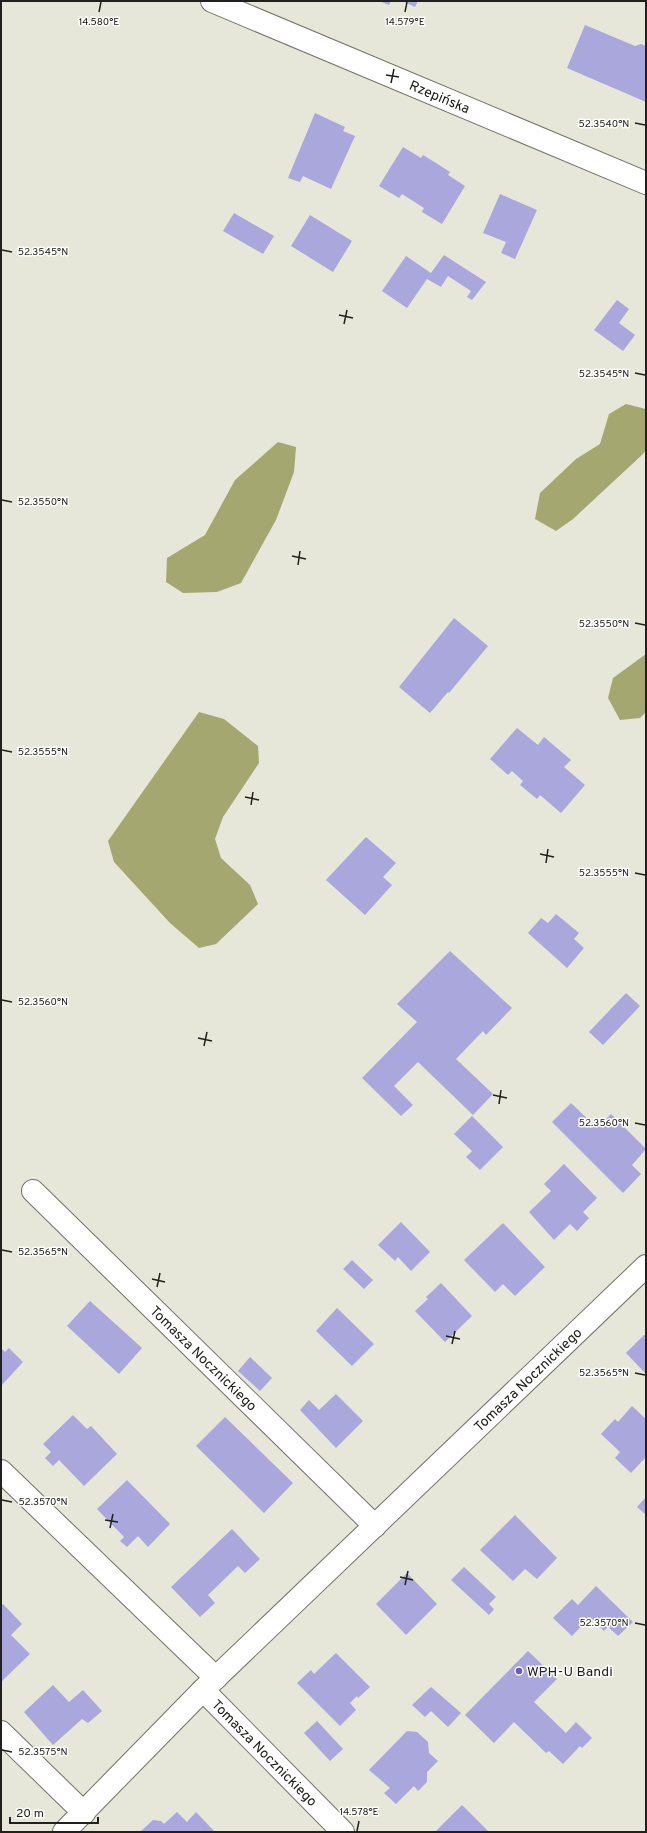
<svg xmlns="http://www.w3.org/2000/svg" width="647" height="1833" font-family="Overpass,sans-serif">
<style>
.water{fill:#a4a76f}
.building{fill:#a9a7db}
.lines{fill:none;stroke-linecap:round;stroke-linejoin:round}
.street-casing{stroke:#717265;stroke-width:24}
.secondary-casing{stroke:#717265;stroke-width:24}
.street{stroke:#fff;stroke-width:22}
.secondary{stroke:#fff;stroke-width:22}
.ticks{fill:none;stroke:#20211c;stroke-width:1.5}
.poi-dot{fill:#6b57d1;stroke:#fff;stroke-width:1.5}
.labels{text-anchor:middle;stroke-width:3;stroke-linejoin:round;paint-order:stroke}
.street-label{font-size:14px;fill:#20211c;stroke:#fff}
.poi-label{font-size:14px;fill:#20211c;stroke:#fff;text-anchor:start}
.ticks-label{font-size:10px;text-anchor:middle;fill:#20211c;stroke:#fff;stroke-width:3;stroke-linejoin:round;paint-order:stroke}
</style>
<rect width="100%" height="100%" fill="#e6e7d9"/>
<path class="water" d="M626 404 646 409V450L643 454 573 519 556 531 535 519 540 493 576 459 600 444 609 414Z
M278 442 296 447 294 472 276 520 241 583 217 592 183 593 166 582 167 558 205 535 235 480Z
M646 654V712L640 718 620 720 608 698 613 678Z
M199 712 224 719 258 746 259 763 223 817 215 839 221 858 250 885 258 904 216 944 199 948 170 923 114 862 108 841Z"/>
<path class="building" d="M379 1H391L389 5Z
M402 1H418L415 7Z
M585 25 635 46 641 44 646 46V102L567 68Z
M315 113 345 127 343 131 355 136 331 189 303 176 300 182 288 178Z
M403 147 421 158 423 155 436 163 450 172 448 175 465 186 442 224 422 212 424 208 402 194 399 198 379 186Z
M500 194 537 210 515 259 501 253 506 242 483 233Z
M234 213 274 236 263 254 223 231Z
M310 215 352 241 333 272 291 246Z
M444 255 486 282 472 300 467 297 471 291 448 276 441 287 427 279 407 308 382 291 406 256 431 273Z
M617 300 629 309 619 323 635 335 623 351 594 330Z
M454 618 488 646 449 693 448 692 430 713 399 687Z
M517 728 538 745 544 737 571 760 564 767 585 785 561 813 540 795 537 799 520 785 523 781 512 771 508 775 490 759Z
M366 837 396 863 383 877 392 885 365 915 326 880Z
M556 914 579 933 574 939 584 948 567 968 528 933 541 918 548 923Z
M450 951 512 1008 486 1035 483 1031 456 1059 493 1094 473 1115 418 1062 394 1086 413 1105 401 1116 362 1078 417 1022 397 1004Z
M626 993 640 1006 603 1045 589 1032Z
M571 1103 597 1128 611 1114 646 1149 632 1165 641 1174 623 1193 552 1122Z
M472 1116 503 1147 480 1170 466 1157 472 1151 454 1134Z
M564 1164 597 1198 583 1212 589 1218 577 1231 570 1224 554 1240 529 1212 551 1191 544 1184Z
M401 1222 430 1252 411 1271 398 1257 395 1261 378 1245Z
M503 1223 545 1267 515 1296 503 1284 495 1292 464 1260Z
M352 1260 373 1280 364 1289 343 1269Z
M441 1283 472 1316 445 1342 415 1311 428 1299 426 1297Z
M90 1301 142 1348 119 1374 67 1326Z
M337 1308 374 1344 352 1366 316 1331Z
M644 1335 646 1336V1374L626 1353Z
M1 1348 5 1352 9 1348 23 1362 1 1386Z
M250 1357 272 1378 260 1391 238 1371Z
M336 1394 363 1421 336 1448 300 1410 309 1400 319 1410Z
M632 1406 646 1419V1457L631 1473 615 1458 620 1452 601 1434 615 1419 618 1422Z
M73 1415 87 1429 91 1426 117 1454 84 1486 59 1460 53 1466 45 1458 51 1452 43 1444Z
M225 1417 293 1483 264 1513 196 1446Z
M127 1480 170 1524 148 1547 138 1536 127 1547 120 1541 124 1537 97 1509Z
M646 1497V1515L637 1507Z
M515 1515 557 1558 537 1579 525 1569 513 1581 480 1550Z
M232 1529 260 1559 245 1573 238 1566 208 1595 215 1603 200 1617 171 1587Z
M464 1567 496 1597 489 1604 494 1609 489 1615 451 1580Z
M407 1573 437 1604 406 1635 376 1604Z
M596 1586 633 1622 618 1636 608 1627 604 1631 590 1617 572 1636 553 1618 572 1599 578 1605Z
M3 1604 22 1624 11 1635 30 1654 1 1682V1606Z
M528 1651 557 1679 534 1702 566 1733 576 1722 592 1738 582 1748 580 1746 563 1764 549 1751 546 1753 514 1722 494 1743 465 1715Z
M336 1653 370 1687 358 1698 357 1696 350 1703 356 1710 340 1726 297 1683 311 1670 314 1674Z
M53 1685 69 1702 83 1690 102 1711 88 1723 82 1719 53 1745 24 1712Z
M431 1687 461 1713 448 1727 431 1711 425 1717 412 1705Z
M317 1721 343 1749 330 1761 304 1733Z
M407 1731 417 1732 428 1742 429 1753 438 1761 427 1772V1782L418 1791 414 1786 396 1804 384 1793 390 1788 369 1770Z
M462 1805 489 1832H435Z
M177 1812 187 1822 196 1812 215 1832H140L153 1820 161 1821 164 1824Z"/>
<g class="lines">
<defs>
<g id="street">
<path id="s1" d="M33 1191 375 1526"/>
<path d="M1 1471 216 1678"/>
<path id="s2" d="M203 1690 343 1832"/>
<path d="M1 1732 84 1813"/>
<path id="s3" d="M64 1832 203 1690 646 1266"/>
</g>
<g id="secondary">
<path id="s4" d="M212 1 646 183"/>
</g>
</defs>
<use href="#street" class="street-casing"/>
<use href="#secondary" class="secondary-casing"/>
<use href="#street" class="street"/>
<use href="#secondary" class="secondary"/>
</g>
<path class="ticks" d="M99 12 101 2M405 12 407 2M386 75 399 77M391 83 394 69M635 123 645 125M2 250 12 252M339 315 353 318M344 324 347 310M635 373 645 375M2 500 12 502M292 556 306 559M298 565 300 551M635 623 645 625M2 750 12 752M245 797 259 800M251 805 253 792M540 854 554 857M546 863 548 849M635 873 645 875M2 1000 12 1002M198 1038 212 1041M204 1046 207 1032M493 1095 507 1098M499 1104 501 1090M635 1123 645 1125M2 1250 12 1252M152 1279 165 1282M157 1287 160 1273M446 1336 460 1339M452 1344 455 1331M635 1373 645 1375M2 1500 12 1502M105 1520 118 1522M110 1528 113 1514M400 1577 413 1580M405 1585 408 1571M635 1623 645 1625M2 1750 12 1752M357 1831 359 1821"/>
<circle class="poi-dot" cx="519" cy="1671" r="4"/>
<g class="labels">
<g class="street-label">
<text dy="5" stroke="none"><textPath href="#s4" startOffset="247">Rzepińska</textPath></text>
<text dy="5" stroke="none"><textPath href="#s1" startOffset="239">Tomasza Nocznickiego</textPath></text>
<text dy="5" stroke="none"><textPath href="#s3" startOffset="648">Tomasza Nocznickiego</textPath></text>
<text dy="5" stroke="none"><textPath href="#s2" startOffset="88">Tomasza Nocznickiego</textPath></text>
</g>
<g class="poi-label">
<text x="527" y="1676">WPH-U Bandi</text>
</g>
</g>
<g class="ticks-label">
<text x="99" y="25">14.580°E</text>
<text x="405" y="25">14.579°E</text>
<text x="604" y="127">52.3540°N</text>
<text x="43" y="255">52.3545°N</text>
<text x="604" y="377">52.3545°N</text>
<text x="43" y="505">52.3550°N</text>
<text x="604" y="627">52.3550°N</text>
<text x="43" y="755">52.3555°N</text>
<text x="604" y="876">52.3555°N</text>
<text x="43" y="1005">52.3560°N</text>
<text x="604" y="1126">52.3560°N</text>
<text x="43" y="1255">52.3565°N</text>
<text x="604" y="1376">52.3565°N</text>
<text x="43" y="1505">52.3570°N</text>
<text x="604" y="1626">52.3570°N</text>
<text x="43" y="1755">52.3575°N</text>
<text x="359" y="1815">14.578°E</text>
</g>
<rect width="647" height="1833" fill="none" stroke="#20211c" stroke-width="4"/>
<path d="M10 1817v6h88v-6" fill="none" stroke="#20211c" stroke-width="2"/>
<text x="16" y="1817" font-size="12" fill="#20211c" stroke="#ffffff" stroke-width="3" paint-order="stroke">20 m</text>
</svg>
